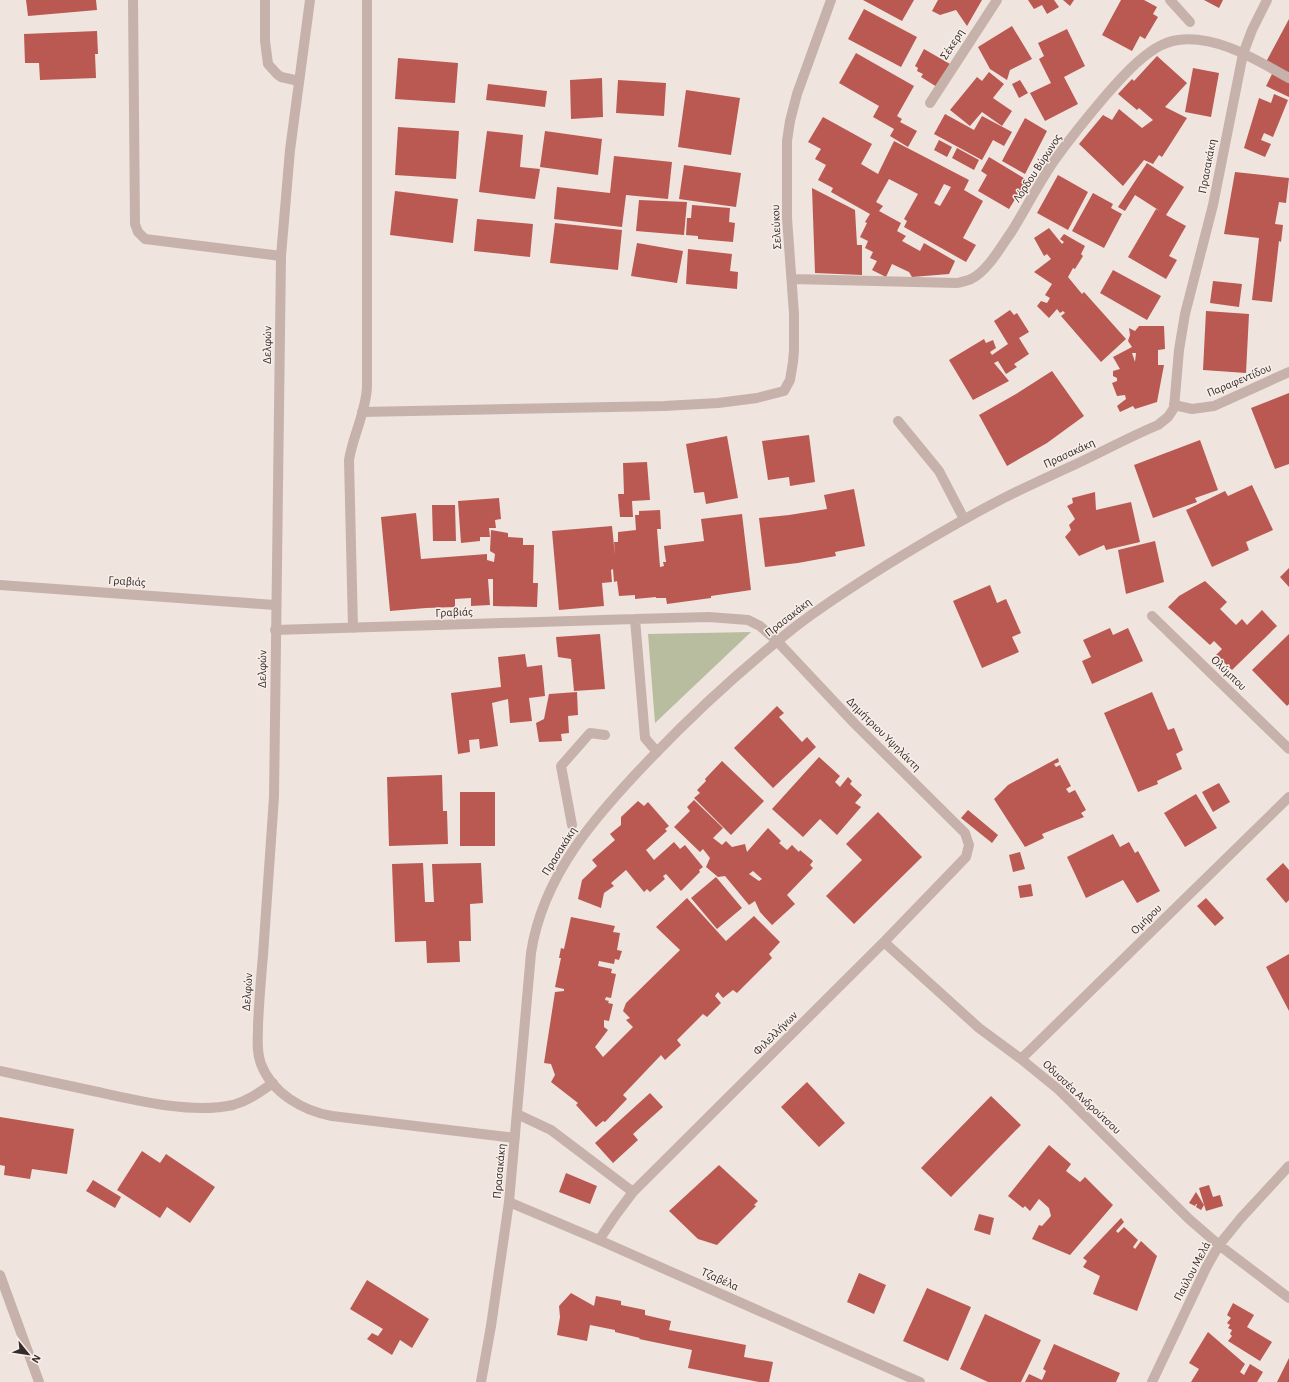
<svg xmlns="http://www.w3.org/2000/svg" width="1289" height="1382" font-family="'Alegreya Sans',sans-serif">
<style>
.grass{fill:#b9bd9f}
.building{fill:#b95952;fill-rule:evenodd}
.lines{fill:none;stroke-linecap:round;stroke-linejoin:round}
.service{stroke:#c7b2ab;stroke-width:10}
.minor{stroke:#c7b2ab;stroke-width:10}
.tertiary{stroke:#c7b2ab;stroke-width:10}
.labels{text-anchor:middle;stroke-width:3;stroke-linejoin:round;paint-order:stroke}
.street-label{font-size:12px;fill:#352b29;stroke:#f8efea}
</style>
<rect width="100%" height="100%" fill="#f0e4de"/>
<path class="grass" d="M751 632 655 723 648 634Z"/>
<path class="building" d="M26 0H96L97 10 28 16Z
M863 0H914L902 21Z
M938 0H982L967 26 956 10 940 15 932 11Z
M1028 0H1054L1059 7 1047 14 1042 5 1034 9Z
M1063 0H1074L1070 6Z
M1121 0H1144L1157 7 1153 14 1158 17 1145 39 1140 36 1132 51 1102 35Z
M1204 0H1223L1219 8Z
M864 9 917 37 901 67 848 39Z
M1289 19V75L1266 62Z
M1012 26 1032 59 1010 70 1007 80 990 69 978 47Z
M1067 29 1085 66 1064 77 1078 104 1045 121 1030 93 1051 83 1039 59 1044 56 1038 43Z
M97 31 98 54H95L96 78 40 80 39 63H25L24 34Z
M924 49 950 64 937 87 921 77 923 74 917 71 918 68 915 66Z
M856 53 914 86 897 116 902 119 900 122 917 131 908 147 890 136 894 129 873 117 879 106 839 83Z
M1157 56 1187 83 1165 107 1187 118 1162 157 1159 155 1153 164 1144 160 1123 186 1079 144 1103 115 1112 120 1119 109 1142 128 1153 120 1139 108 1137 110 1118 94 1132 79 1134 81Z
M398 58 458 63 455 103 395 99Z
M1193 68 1219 73 1211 117 1185 112Z
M989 72 1004 84 993 98 1012 111 1002 126 982 112 970 126 950 110 977 77 982 81Z
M1273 72 1289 80V97L1266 86Z
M602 78 603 117 571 119 570 80Z
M618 80 666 83 664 116 616 113Z
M1020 80 1028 93 1019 98 1012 84Z
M488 84 547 91 545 107 486 100Z
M686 90 740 98 731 155 678 147Z
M1274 94 1288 100 1273 137 1264 133 1261 140 1271 144 1265 157 1244 148 1259 98 1271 103Z
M945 114 974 130 982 116 1012 132 1004 146 993 140 982 160 934 134Z
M823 117 872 144 861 164 878 174 894 141 969 180 964 190 983 201 963 238 976 245 966 262 904 227 907 221 904 219 918 194 889 179 876 202 883 206 879 211 901 223 897 231 906 236 902 241 920 251 924 243 955 261 949 274 912 277 909 272 892 264 886 277 872 270 877 261 870 258 873 252 865 248 868 241 860 237 867 223 865 222 870 214 831 192 833 188 818 180 826 165 815 159 821 149 808 142ZM944 184 951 187 940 206 934 203Z
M1025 118 1047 131 1025 174 1002 161Z
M398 127 459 131 456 179 395 175Z
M487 131 523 135 520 167 540 169 535 199 479 192Z
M545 131 602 139 598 175 540 167Z
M939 140 952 147 947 157 934 150Z
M957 148 979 160 974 170 952 158Z
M614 156 672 162 668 199 626 195 622 227 554 219 557 187 610 193Z
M989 157 1027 180 1009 209 978 191 987 175 981 171Z
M1147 163 1184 187 1166 215 1186 226 1169 256 1177 260 1166 279 1128 257 1156 209 1160 211 1135 195 1125 211 1118 207Z
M684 165 741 173 736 207 679 199Z
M1235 172 1289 178 1286 203 1279 202 1275 224 1283 225 1281 242 1279 241 1272 302 1252 300 1259 238 1224 234Z
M1058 175 1088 192 1068 230 1037 213Z
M812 188 855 210 857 245H862V275L815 273Z
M395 191 458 199 453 243 390 235Z
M1093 193 1113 204 1111 208 1122 214 1104 248 1072 231Z
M639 200 687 202 684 235 636 231Z
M692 205 730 208 729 222 735 223 733 242 698 239V236L686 235 687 218H691Z
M477 219 533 224 530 257 474 251Z
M555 223 622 230 618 270 550 263Z
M1049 228 1062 244 1064 242 1060 239 1064 234 1085 246 1081 254 1083 256 1075 269 1073 268 1068 277 1082 294 1084 292 1126 339 1101 362 1061 316 1065 313 1063 311 1060 313 1057 309 1049 318 1037 306 1041 301 1047 303 1050 298 1045 295 1052 284 1034 272 1051 259 1047 254 1044 256 1034 238Z
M637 243 683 251 677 283 631 276Z
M688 249 732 254 730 271 738 272 737 289 686 284Z
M1113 270 1161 296 1147 320 1100 293Z
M1213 281 1242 284 1239 307 1210 303Z
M1010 310 1014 315 1017 313 1029 332 1019 338 1029 354 1014 364 1017 367 1006 374 998 361 994 363 1009 381 973 400 949 360 984 339 986 343 993 340 996 348 990 352 992 355 1008 344 994 321Z
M1206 311 1249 314 1246 373 1203 370Z
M1139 326H1164L1165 349 1158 350V365H1164L1157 402 1135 409 1133 406 1120 412 1117 406 1126 399 1125 395 1117 396 1112 383 1117 381V378L1113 376V371L1120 369 1113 357 1132 347 1128 341 1130 335 1129 328 1135 331ZM1132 353H1136L1135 362Z
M1052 371 1084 416 1047 443 1007 466 979 415 1016 394Z
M1289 393V464L1275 469 1251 408Z
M809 435 815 482 790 486 789 477 768 480 762 441Z
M727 436 738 498 706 504 704 492 694 493 686 444Z
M1200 440 1218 490 1195 498 1197 502 1153 518 1134 465Z
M647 462 650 500 632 501 633 517H620L618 494H624L623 463Z
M1252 485 1273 530 1246 542 1249 550 1212 567 1186 510 1225 491 1228 496Z
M854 489 865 546 835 552 836 556 798 563 765 567 759 518 789 515 827 509 824 495Z
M1095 492 1096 510 1131 502 1140 542 1106 550 1104 545 1079 556 1065 537 1071 530 1069 525 1075 519 1067 506 1073 503 1072 498Z
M499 498 501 519 495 520 496 528H489L490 537H480V541L461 543 458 501Z
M432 505H455L456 541H433Z
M660 510 661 529H657L660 567 664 566 663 562H666L664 546 704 541 701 519 742 514 751 590 711 596V598L667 604 666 598H656V597L635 599V595L619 596 617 581 614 582 613 569 611 570 612 582 602 583 604 606 559 610 552 531 612 526 615 556 614 542H618V532L636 530 635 515H639V511Z
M416 513 421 559 487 554V560L494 562 495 554 490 551 491 530 508 533V537L523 538V545H534L533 583H538L537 607 493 606V579H488L490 605 471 606V598L455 599V607L426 608 390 611 381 517Z
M1155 541 1164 582 1126 594 1118 550Z
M1289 568V587L1280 577Z
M1205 581 1227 602 1220 609 1236 625 1242 619 1247 625 1262 610 1277 626 1232 670 1216 655 1222 649 1214 641 1210 645 1168 607 1179 596Z
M990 585 997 603 1006 599 1021 633 1012 637 1019 652 982 668 953 601Z
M1110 628 1113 635 1128 628 1143 661 1092 684 1082 661 1091 657 1083 640Z
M600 634 605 689 574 691 571 659 558 657 556 637Z
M1289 634V704L1287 706 1252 670Z
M525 654 527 667 542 665 545 696 529 698 532 721 510 723 508 699 492 703 498 746 480 749 479 739 469 740 470 752 458 754 451 693 501 687 498 657Z
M577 692 578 715 568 716 569 733 561 734 562 741 539 742 536 723 544 719 549 694Z
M1152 692 1168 730 1174 728 1183 750 1176 754 1182 769 1157 781 1158 784 1138 792 1104 713Z
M777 706 784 713 779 717 802 742 807 737 816 747 773 788 734 748Z
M819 757 840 776 835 782 840 787 848 777 852 781 850 784 862 795 855 803 861 807 837 835 820 819 803 837 772 809Z
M1058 758 1059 762 1054 764 1056 767 1060 765 1071 786 1066 789 1069 793 1075 790 1086 810 1081 813 1084 817 1042 834 1044 838 1025 847 994 799 1008 785Z
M722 761 764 801 731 835 694 798 700 793 697 790 706 781 705 779Z
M442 775 443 811H447L448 844 389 846 387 777Z
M1219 783 1230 802 1213 812 1202 792Z
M460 792H495V846H460Z
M1196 794 1217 828 1185 847 1164 813Z
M694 800 723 828 713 838 722 845 726 841 732 847 745 844 747 852 768 828 781 841 779 843 787 850 792 845 799 852 800 850 813 861 810 865 813 868 787 895 795 904 772 925 760 912 755 901 749 905 725 876 718 877 706 867 710 858 703 849 700 852 674 827 690 811 687 807ZM753 871 762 879 759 881 749 874Z
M638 801 644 806 648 802 669 826 665 829 667 831 646 850 654 860 674 842 680 849 685 845 703 867 699 870 700 872 681 891 666 874 663 876 665 879 650 892 647 889 644 892 626 870 611 883 614 886 604 893 601 908 578 899 582 880 597 866 592 860 615 840 610 834 621 825V817Z
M968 810 998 835 992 843 961 818Z
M878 812 922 857 854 924 826 896 862 860 846 844Z
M1113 834 1120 847 1129 842 1135 853 1138 851 1160 891 1137 903 1123 880 1086 898 1067 857Z
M1020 852 1025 869 1013 872 1009 855Z
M423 863 425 902H434L432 864 481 863 483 903 470 904 471 941H459L460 962 427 963 426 941 395 942 392 864Z
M1283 863 1289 870V900L1286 903 1266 879Z
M716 877 742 908 717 929 691 898Z
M1031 884 1033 896 1020 898 1018 886Z
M687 898 726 941 754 916 780 942 769 954 772 958 737 993 733 990 723 998 718 992 715 996 721 1003 707 1017 703 1014 677 1040 681 1045 665 1060 661 1055 623 1095 627 1099 605 1122 603 1121 596 1127 576 1105 578 1103 551 1082 555 1075 551 1064 544 1063 555 992 564 991V989L555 987 561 958H559L561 948 564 949 571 917 615 926 613 932 620 933 617 950 622 951 619 960 615 959 614 964 599 961 598 966 612 969 611 973 616 974 611 998 606 997 605 1000 609 1001 608 1003 613 1004 609 1021 604 1020V1027L608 1030 595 1047 603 1057 633 1027 626 1020 630 1018 623 1011 626 1003 680 950 656 927Z
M1206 898 1224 918 1215 926 1197 906Z
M1289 954V1011L1266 967Z
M807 1082 845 1123 819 1147 781 1107Z
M650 1093 663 1107 633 1134 638 1140 613 1163 595 1143Z
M991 1096 1021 1125 951 1197 921 1168Z
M0 1117 74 1129 67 1174 32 1169 30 1179 4 1175 5 1166 0 1165Z
M1049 1145 1071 1164 1066 1171 1080 1182 1085 1177 1113 1205 1070 1255 1032 1239 1039 1225 1042 1226 1051 1216 1049 1208 1039 1199 1030 1211 1025 1206 1023 1208 1008 1196Z
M142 1151 160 1163 166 1154 215 1187 190 1223 167 1207 160 1218 117 1190Z
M719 1165 758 1201 754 1205 756 1206 717 1245 698 1239 669 1211Z
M566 1173 597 1186 590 1204 559 1192Z
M93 1180 121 1197 115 1208 86 1191Z
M1209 1185 1213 1197 1220 1195 1223 1206 1206 1211 1199 1188Z
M1196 1192 1204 1205 1201 1210 1196 1207 1197 1204H1196L1195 1206 1189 1203Z
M979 1214 994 1218 990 1235 974 1230Z
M1121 1218 1124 1222 1116 1231 1118 1233 1124 1227 1138 1240 1133 1247 1135 1249 1141 1241 1157 1256 1137 1311 1093 1294 1100 1276 1083 1267 1087 1261 1083 1258Z
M859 1273 886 1285 874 1314 847 1302Z
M367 1280 429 1319 412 1348 400 1340 392 1355 367 1339 372 1333 378 1336 383 1329 350 1309Z
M927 1288 971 1307 948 1361 903 1341Z
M571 1293 594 1306 596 1296 621 1301V1305L645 1310V1315L671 1321 669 1330 746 1345 744 1357 773 1362 769 1382H759L688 1368 692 1350 639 1339 640 1338 615 1332V1330L590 1325 587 1341 557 1335 560 1317 559 1306Z
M1233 1303 1254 1315 1247 1327 1272 1342 1260 1361 1228 1341 1232 1336 1230 1334 1232 1330 1228 1328 1230 1325 1227 1323 1231 1318 1227 1315Z
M985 1314 1041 1340 1021 1382H988L960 1369Z
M1208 1332 1245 1364 1240 1372 1244 1375 1250 1364 1263 1372 1257 1382H1191L1199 1369 1189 1363Z
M1054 1344 1120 1373 1116 1382H1025L1029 1374 1042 1380 1046 1371 1043 1369Z
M1289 1358V1382H1277Z"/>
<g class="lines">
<path class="service" d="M572 825 561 766 590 733 605 735"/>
<path class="minor" d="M133 0 135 224 138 232 145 239 281 256
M265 0V41L268 64 277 74 281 77 299 81
M1170 0 1190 22
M930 103 997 0
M792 279 957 283C961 282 967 281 971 279 987 272 1002 245 1012 231 1026 208 1039 183 1054 161 1071 137 1089 115 1107 94 1122 77 1137 60 1156 48 1163 44 1170 41 1178 40 1218 35 1256 60 1289 78
M1174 405 1192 409 1214 406 1289 372
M362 412 664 406 718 403 757 398 784 391 790 380 793 362 794 350V314L787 218V141L790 121 797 94 831 0
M898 421 939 471 964 519
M0 585 275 605
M1152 616 1289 749
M635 619 645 738 657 752
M353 628 349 460C353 435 366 412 367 387V0
M275 630 635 619 709 617 748 620 760 626 777 641 855 724 965 833 969 845 966 857 884 942 633 1192 615 1216 599 1240
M884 942 979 1028 1021 1059 1059 1090 1189 1219 1219 1245 1289 1298
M1021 1059 1289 797
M0 1071C33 1078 65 1085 98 1092 138 1101 193 1114 233 1105 248 1101 260 1092 273 1083
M517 1114 551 1130 633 1192
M509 1202 599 1240 920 1382
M0 1275 39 1382
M1152 1382 1206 1268 1219 1245 1241 1218 1289 1166"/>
<path class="tertiary" d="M310 0 290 150 281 256 274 797C270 850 267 902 263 955 261 978 259 1002 258 1025 258 1038 256 1051 261 1064 272 1093 303 1111 332 1116L515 1138
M481 1382 491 1326 509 1202 531 953C543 874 597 814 651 758 696 711 744 667 795 627 826 603 858 583 890 563 931 538 973 513 1016 492 1035 483 1054 474 1074 465 1102 452 1129 437 1158 425L1168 417 1174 408 1179 350 1185 314 1213 205 1243 54 1252 30 1267 0"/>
</g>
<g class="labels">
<g class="street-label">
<text transform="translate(952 44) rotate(-57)" y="4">Σέκερη</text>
<text transform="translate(1207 166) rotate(-79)" y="4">Πρασακάκη</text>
<text transform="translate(1037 168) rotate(-57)" y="4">Λόρδου Βύρωνος</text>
<text transform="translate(776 227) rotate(-93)" y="4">Σελεύκου</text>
<text transform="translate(267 345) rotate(-89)" y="4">Δελφών</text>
<text transform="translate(1239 380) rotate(-23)" y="4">Παραφεντίδου</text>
<text transform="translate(1069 453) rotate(-25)" y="4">Πρασακάκη</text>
<text transform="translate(127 581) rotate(4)" y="4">Γραβιάς</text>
<text transform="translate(454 612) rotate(-2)" y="4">Γραβιάς</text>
<text transform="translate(788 617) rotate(-38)" y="4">Πρασακάκη</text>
<text transform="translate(262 669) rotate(-89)" y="4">Δελφών</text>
<text transform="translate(1229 673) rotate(44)" y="4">Ολύμπου</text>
<text transform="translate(884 734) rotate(45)" y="4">Δημήτριου Υψηλάντη</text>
<text transform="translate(559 851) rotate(-58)" y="4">Πρασακάκη</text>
<text transform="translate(1146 919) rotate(-44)" y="4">Ομήρου</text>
<text transform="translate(247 992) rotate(-86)" y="4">Δελφών</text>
<text transform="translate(775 1033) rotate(-45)" y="4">Φιλελλήνων</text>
<text transform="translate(1082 1097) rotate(43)" y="4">Οδυσσέα Ανδρούτσου</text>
<text transform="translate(499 1171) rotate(-85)" y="4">Πρασακάκη</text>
<text transform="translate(1192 1271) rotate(-62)" y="4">Παύλου Μελά</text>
<text transform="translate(720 1279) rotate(24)" y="4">Τζαβέλα</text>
</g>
</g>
<g transform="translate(28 1354) rotate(120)" stroke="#f8efea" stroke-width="3" paint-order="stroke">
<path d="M0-3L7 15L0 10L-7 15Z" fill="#352b29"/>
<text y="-6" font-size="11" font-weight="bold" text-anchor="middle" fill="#352b29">N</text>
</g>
</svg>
